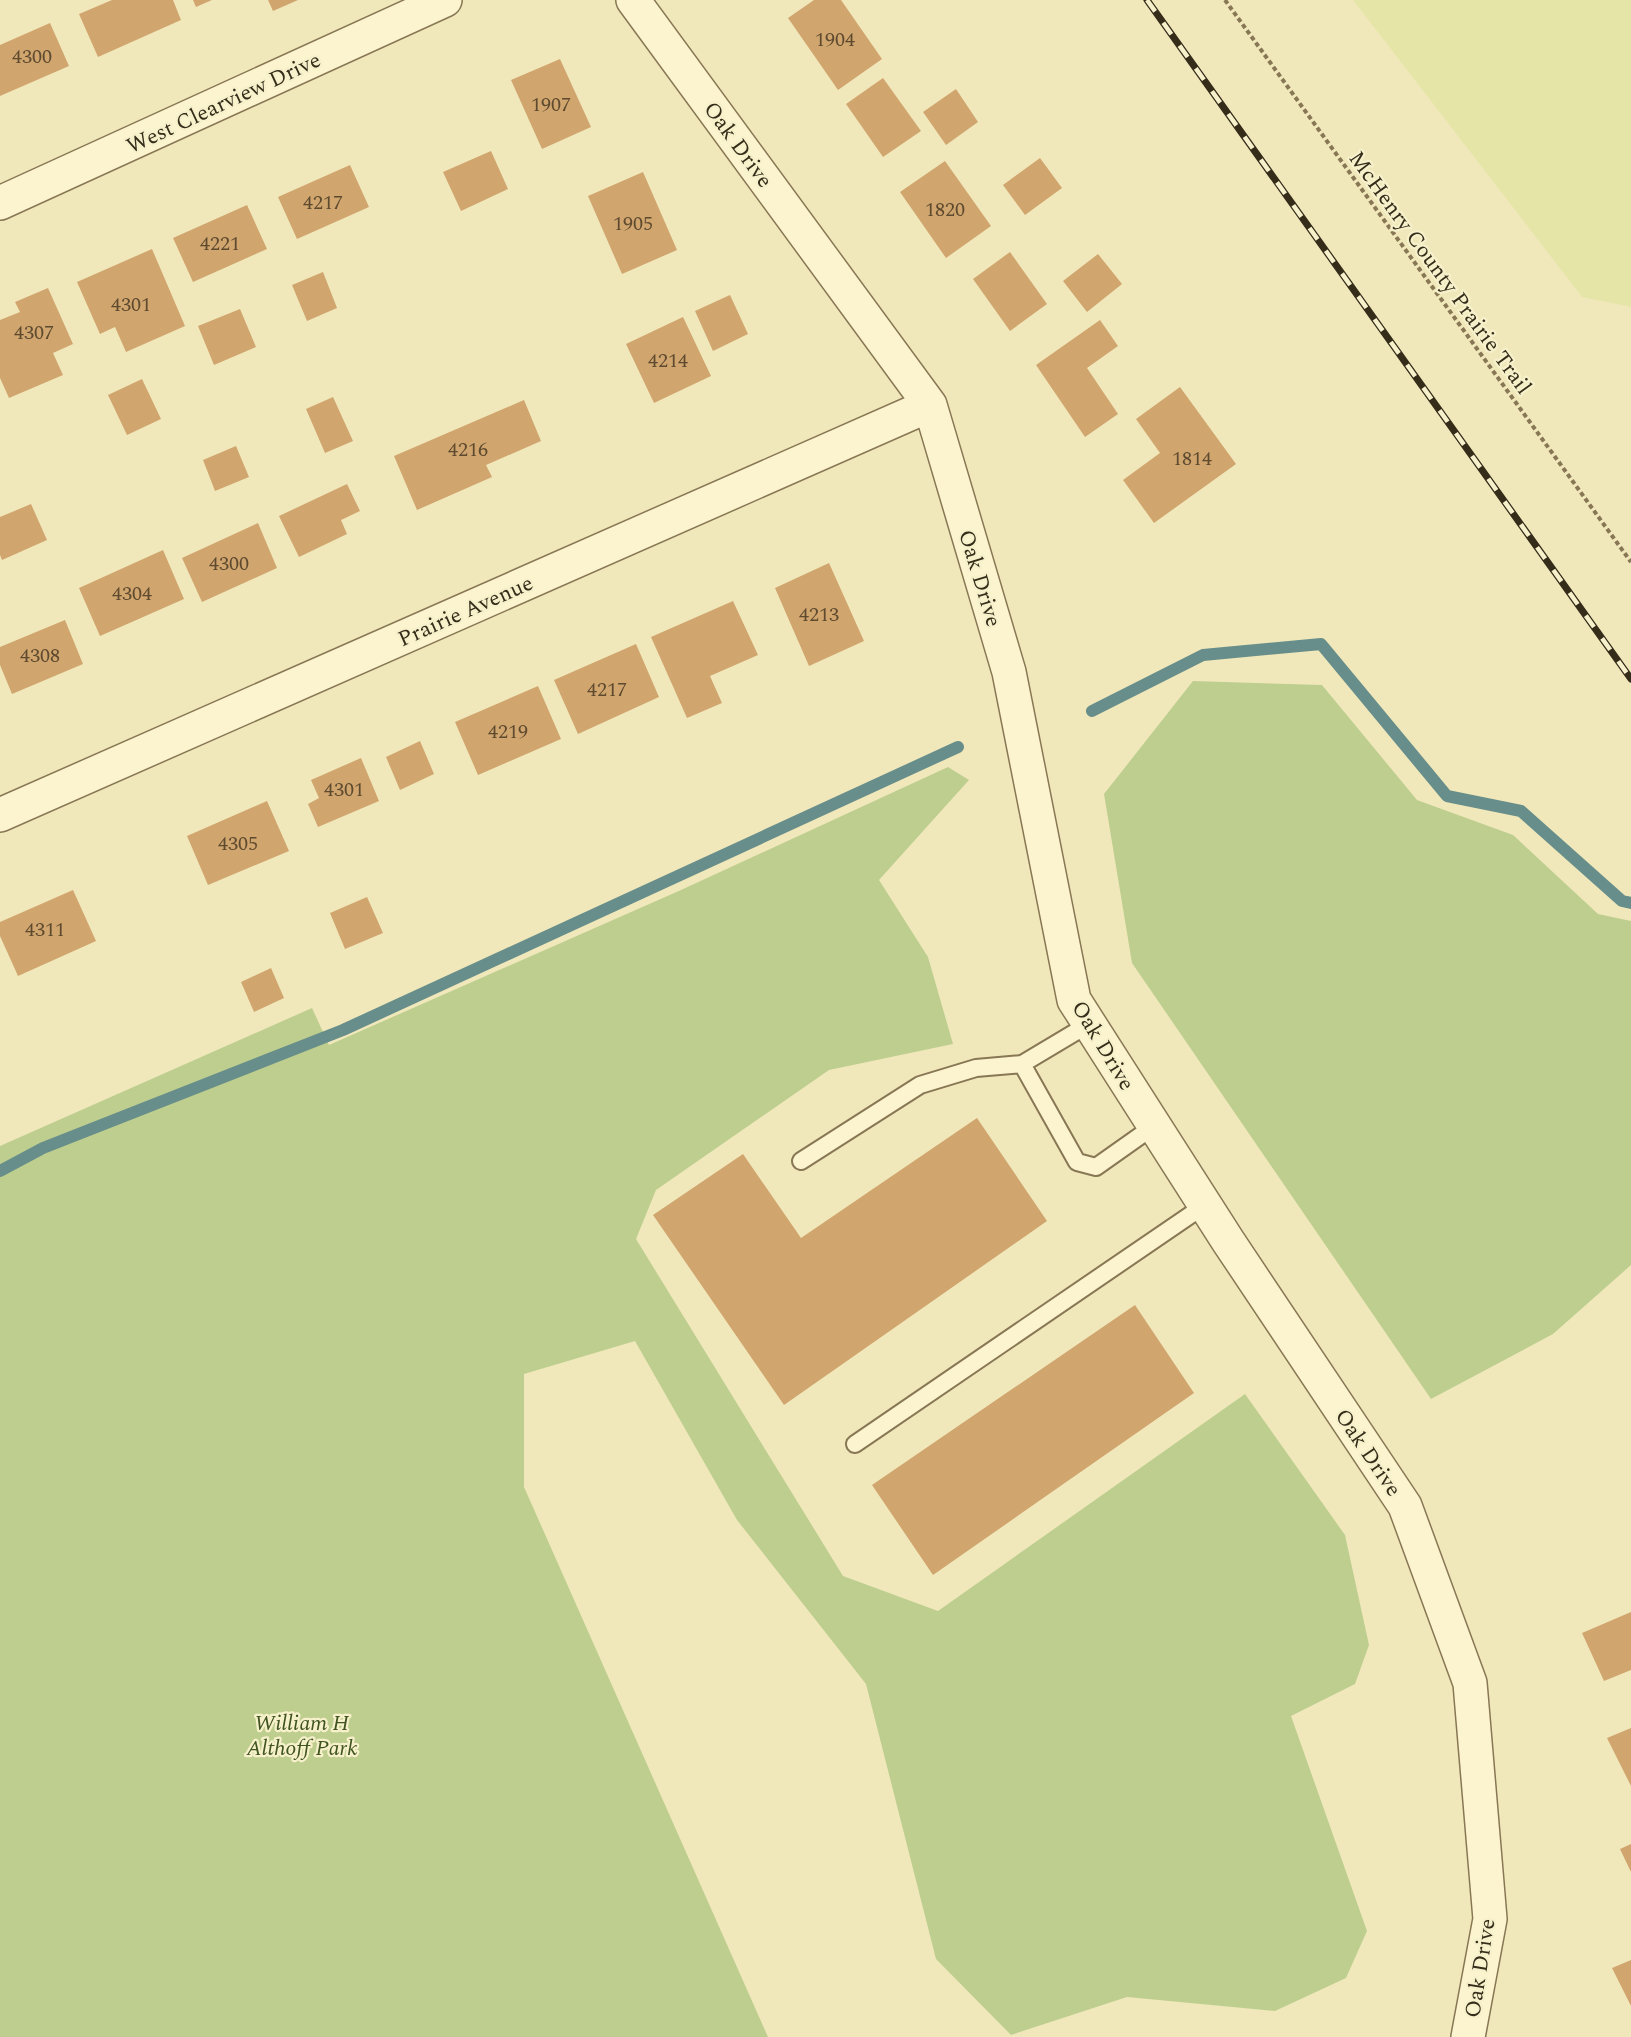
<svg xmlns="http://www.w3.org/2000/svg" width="1631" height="2037" font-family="Spectral,serif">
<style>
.farmland{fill:#e6e5a8}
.green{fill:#bece8f}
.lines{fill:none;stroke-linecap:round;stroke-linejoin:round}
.stream{stroke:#678e8a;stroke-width:12}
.building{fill:#d1a56e}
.lane-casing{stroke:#887754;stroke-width:20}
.street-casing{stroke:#887754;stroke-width:36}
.path{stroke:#887754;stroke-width:4;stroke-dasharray:4.5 3;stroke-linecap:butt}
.lane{stroke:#fbf4ce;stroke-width:16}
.street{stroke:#fbf4ce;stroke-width:33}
.rail-casing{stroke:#362c1a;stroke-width:7}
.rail{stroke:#f7f1cb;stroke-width:4.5;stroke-dasharray:14;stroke-linecap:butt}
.labels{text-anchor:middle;stroke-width:4.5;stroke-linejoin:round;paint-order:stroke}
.number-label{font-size:20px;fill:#5d4a2f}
.street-label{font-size:22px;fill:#362c1a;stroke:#f7f1cb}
.park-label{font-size:22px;font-style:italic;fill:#3f541f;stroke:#f7f1cb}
</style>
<rect width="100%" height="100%" fill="#f0e8bb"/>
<path class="farmland" d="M1353 0H1631V307L1582 297Z"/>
<path class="green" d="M1193 681 1322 685 1417 800 1513 835 1598 914 1631 921V1265L1553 1334 1431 1399 1132 963 1104 794Z
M948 767 969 780 879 880 928 957 953 1044 829 1070 656 1190 636 1239 843 1576 938 1611 1245 1394 1345 1535 1369 1645 1355 1684 1291 1716 1367 1931 1346 1978 1275 2011 1127 1997 1011 2035 936 1959 866 1684 737 1520 635 1341 524 1374V1487L768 2037H0V1146L312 1008 329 1045 681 890Z"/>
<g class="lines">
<path class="stream" d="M1092 711 1203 655 1321 644 1447 796 1521 811 1622 901 1631 903
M0 1171 43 1148 343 1030 958 747"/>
</g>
<path class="building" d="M112 0H173L181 20 98 57 79 14Z
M193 0H212L196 7Z
M268 0H298L273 11Z
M814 0H841L882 59 838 90 788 18Z
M50 23 69 66 0 96V45Z
M560 59 591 127 542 149 511 80Z
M883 78 921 131 883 157 846 104Z
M956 89 978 122 946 145 923 112Z
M491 151 508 189 461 211 443 172Z
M1040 158 1062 188 1025 215 1003 185Z
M945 161 991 226 946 258 900 192Z
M350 165 369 207 297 239 278 197Z
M643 172 677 250 622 274 588 196Z
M247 205 267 249 193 282 173 238Z
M152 249 185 326 126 352 115 327 100 334 77 282Z
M1010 252 1047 304 1010 331 973 279Z
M1098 254 1122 284 1087 312 1063 281Z
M323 272 337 308 307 321 292 285Z
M48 288 73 344 53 353 63 375 9 398 0 378V320L20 312 15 302Z
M730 295 748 334 713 351 695 311Z
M240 309 256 347 214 365 198 326Z
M683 317 711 376 654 403 626 344Z
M1100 320 1118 346 1087 368 1118 414 1085 437 1036 365Z
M142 379 161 419 127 435 108 395Z
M1180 387 1236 464 1154 523 1123 480 1160 453 1136 419Z
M333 397 353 441 325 453 306 409Z
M524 400 541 441 486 465 492 477 417 510 394 456Z
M236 446 249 477 215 491 203 460Z
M347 484 360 511 341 520 347 534 299 557 279 516Z
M31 504 47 540 2 560 0 555V517Z
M258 523 277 568 202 602 182 558Z
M163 550 184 599 100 636 79 588Z
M829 563 864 641 809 666 775 588Z
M733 601 758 655 710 676 722 703 687 718 651 637Z
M65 620 83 664 12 694 0 665V647Z
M636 644 659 697 578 734 554 680Z
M538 686 561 739 478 775 455 722Z
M420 741 434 774 400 790 386 757Z
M361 758 379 801 318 827 308 804 319 798 311 780Z
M267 801 289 851 208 885 187 836Z
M73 890 96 941 18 976 0 936V922Z
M367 897 383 933 345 949 330 913Z
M271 968 284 998 254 1012 241 982Z
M977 1118 1047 1221 784 1405 653 1215 743 1154 801 1238Z
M1135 1305 1194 1393 933 1575 872 1485Z
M1631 1612V1670L1604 1681 1582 1633Z
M1631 1728V1786L1607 1738Z
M1631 1844V1872L1620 1849Z
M1631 1960V2006L1612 1968Z"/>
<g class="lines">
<defs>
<path id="lane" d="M1022 1064 1077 1162 1096 1167 1154 1126
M801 1161 920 1085 976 1068 1022 1064 1089 1024
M855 1444 1205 1205"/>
<path id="street" d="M633 0 930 405 1009 672 1074 1000 1228 1241 1405 1506 1470 1683 1490 1919 1468 2037
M0 203 445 0
M0 815 930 405"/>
</defs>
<use href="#lane" class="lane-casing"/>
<use href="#street" class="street-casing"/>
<path class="path" d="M1225 0 1631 562"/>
<use href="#lane" class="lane"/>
<use href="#street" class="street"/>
<defs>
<path id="rail" d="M1147 0 1631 679"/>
</defs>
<use href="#rail" class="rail-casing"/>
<use href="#rail" class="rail"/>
</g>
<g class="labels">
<g class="number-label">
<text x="835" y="46">1904</text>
<text x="32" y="63">4300</text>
<text x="551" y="111">1907</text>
<text x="323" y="209">4217</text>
<text x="945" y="216">1820</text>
<text x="633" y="230">1905</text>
<text x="220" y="250">4221</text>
<text x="131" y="311">4301</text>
<text x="34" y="339">4307</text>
<text x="668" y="367">4214</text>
<text x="468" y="456">4216</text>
<text x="1192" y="465">1814</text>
<text x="229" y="570">4300</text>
<text x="132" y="600">4304</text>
<text x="819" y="621">4213</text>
<text x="40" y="662">4308</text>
<text x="607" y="696">4217</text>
<text x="508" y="738">4219</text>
<text x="344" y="796">4301</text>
<text x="238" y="850">4305</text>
<text x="45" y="936">4311</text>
</g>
<g class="street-label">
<text transform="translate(223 102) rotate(-25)" y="8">West Clearview Drive</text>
<text transform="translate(739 144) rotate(54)" y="8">Oak Drive</text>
<text transform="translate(1441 272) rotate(54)" y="8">McHenry County Prairie Trail</text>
<text transform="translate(981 578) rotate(73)" y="8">Oak Drive</text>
<text transform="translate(465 610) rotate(-24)" y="8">Prairie Avenue</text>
<text transform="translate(1104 1045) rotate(59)" y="8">Oak Drive</text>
<text transform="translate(1369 1452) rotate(56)" y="8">Oak Drive</text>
<text transform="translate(1479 1968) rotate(-81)" y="8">Oak Drive</text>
</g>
<g class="park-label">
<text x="302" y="1730">William H<tspan x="302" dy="25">Althoff Park</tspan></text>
</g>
</g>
</svg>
